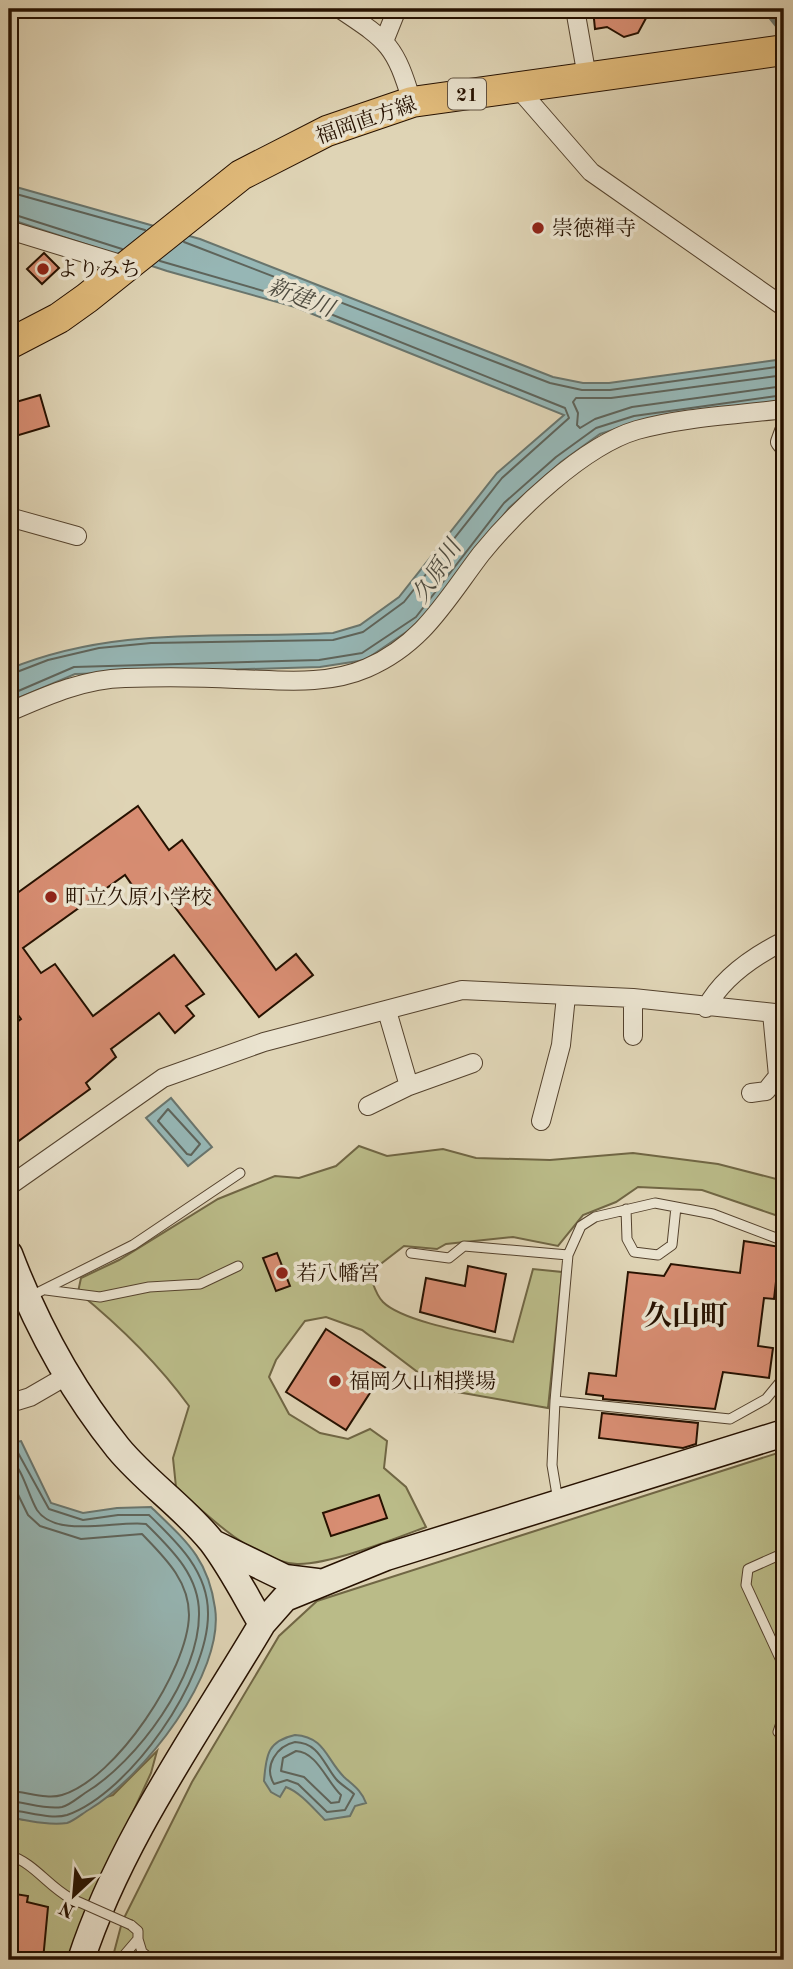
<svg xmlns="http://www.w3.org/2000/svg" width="793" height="1969" font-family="'Old Standard TT','Noto Serif JP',serif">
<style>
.green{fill:#babb88;stroke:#706644;stroke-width:2}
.water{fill:#96b7b6;stroke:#69756d;stroke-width:2}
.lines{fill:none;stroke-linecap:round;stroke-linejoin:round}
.shore{stroke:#5e645b;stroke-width:2}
.stream{stroke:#69756d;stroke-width:5}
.building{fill:#d78d72;stroke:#261100;stroke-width:2}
.lane-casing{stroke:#54422d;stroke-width:11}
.street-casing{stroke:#54422d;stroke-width:20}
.secondary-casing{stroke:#261100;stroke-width:29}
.primary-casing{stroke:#261100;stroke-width:32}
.lane{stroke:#eae3cf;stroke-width:9}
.street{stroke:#eae3cf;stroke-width:18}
.secondary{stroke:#eae3cf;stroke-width:26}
.primary{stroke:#e0ba7a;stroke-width:30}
.lane-bridge-casing{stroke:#54422d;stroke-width:11;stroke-linecap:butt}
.lane-bridge{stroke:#eae3cf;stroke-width:9}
.poi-dot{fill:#8f2418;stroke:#eae3cf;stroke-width:2.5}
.labels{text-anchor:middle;stroke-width:7;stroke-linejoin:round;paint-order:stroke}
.shield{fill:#eae3cf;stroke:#61503e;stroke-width:2}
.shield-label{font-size:19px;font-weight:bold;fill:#261100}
.street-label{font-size:21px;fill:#261100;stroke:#eae3cf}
.poi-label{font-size:21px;fill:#261100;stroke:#eae3cf;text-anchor:start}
.water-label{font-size:23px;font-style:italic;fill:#4d4b40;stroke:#eae3cf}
.district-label{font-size:28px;font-weight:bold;fill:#261100;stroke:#eae3cf}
</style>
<rect width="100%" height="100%" fill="#dfd4b5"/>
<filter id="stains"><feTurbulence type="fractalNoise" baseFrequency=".00286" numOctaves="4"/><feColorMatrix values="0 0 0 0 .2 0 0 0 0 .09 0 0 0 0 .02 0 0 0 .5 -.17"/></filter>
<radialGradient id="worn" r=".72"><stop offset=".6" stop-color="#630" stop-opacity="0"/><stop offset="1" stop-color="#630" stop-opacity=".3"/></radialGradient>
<path class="green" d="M359 1146 387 1156 443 1149 476 1158 550 1160 633 1153 718 1164 784 1181V1218L702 1190 638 1187 616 1202 583 1215 558 1246 513 1237 446 1244 437 1249 404 1246 369 1273C373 1282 375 1294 383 1302 404 1323 482 1335 513 1342L533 1269 562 1272 548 1408 440 1389 362 1330 326 1317 305 1321 276 1360 269 1377 289 1414 320 1433 348 1439 370 1429 387 1441 384 1468 406 1487 426 1527C394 1539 329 1565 297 1564 254 1561 206 1515 176 1487L173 1458 189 1406C157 1362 121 1327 78 1292L81 1278 119 1260 218 1199 275 1176 299 1178 336 1166Z
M784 1451V1960H112L122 1922 192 1782 279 1636 317 1601Z
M157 1751 151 1773 95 1894 71 1960H9V1817L25 1820 113 1795Z"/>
<path class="water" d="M9 185 200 239 553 377 583 383H609L784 359V401L635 423 600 434 561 462 509 508 421 622 365 660 320 667 75 674 9 702V669C116 625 220 639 333 633L360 625 399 597 497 473 564 415 295 307 167 271 9 219Z
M171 1098 212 1147 188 1166 146 1118Z
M21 1441 51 1503 83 1513 117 1508 151 1507C186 1541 208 1558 215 1608 225 1674 143 1777 90 1809 83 1813 74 1821 67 1823 50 1826 25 1820 9 1817V1443Z
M295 1735C325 1737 326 1759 344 1777 354 1786 361 1790 366 1803L355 1806 350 1816 325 1820C314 1809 300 1792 286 1787L280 1797 271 1792 264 1781C266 1754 268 1741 295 1735Z"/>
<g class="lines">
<path class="shore" d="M9 192 145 230
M9 213 122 249
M184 242 550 383 582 390H610L784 366
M784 375 611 398H576L573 402 578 413 577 425 580 428 595 419 632 407 784 386
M9 675 48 660 99 648 151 643 333 640 363 632 404 602 502 478 569 418 565 408 298 301 160 261
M9 695 74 667 319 660 362 653 416 617 504 503 556 457 596 428 634 416 784 395
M168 1109 200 1144 191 1155 187 1154 158 1121Z
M9 1449 17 1451 49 1509 83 1520 118 1515H149C177 1542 208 1571 208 1613 209 1679 130 1793 67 1815 51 1820 26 1811 9 1810
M9 1458C23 1468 28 1495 37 1510 56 1539 118 1520 146 1524 171 1549 199 1575 199 1613 200 1676 137 1762 85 1793 79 1797 70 1805 62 1807 45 1810 26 1802 9 1801
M9 1476 28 1515 40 1526 81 1539 142 1534C164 1557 189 1580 189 1615 188 1670 116 1779 62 1795 46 1800 25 1791 9 1791
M295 1742C319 1743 323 1763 336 1779 341 1785 349 1789 354 1794L345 1810 327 1812 298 1784 287 1780 274 1784C263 1766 277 1746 295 1742Z
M296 1751C317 1752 327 1782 341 1795L339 1802 331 1803 304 1777 281 1771 283 1758Z"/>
<path class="stream" d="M764 9 780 29 784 28"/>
</g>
<path class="building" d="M593 9H651L638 33 624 37 607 27 595 29Z
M44 253 59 268 42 284 27 269Z
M40 395 49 426 9 438V404Z
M138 806 169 850 182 840 276 970 296 954 313 975 259 1017 161 889 143 901 125 875 23 948 41 973 55 964 93 1016 174 955 204 994 186 1006 194 1016 175 1033 159 1013 111 1049 116 1057 86 1083 90 1089 9 1148V1028L21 1019 9 1003V899Z
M744 1241 780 1247 774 1299 764 1298 758 1346 773 1348 769 1378 723 1372 715 1409 603 1399V1396L586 1394 589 1373 616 1376 628 1272 664 1276 671 1264 740 1273Z
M277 1253 290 1286 276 1291 263 1258Z
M468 1266 506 1274 495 1332 420 1312 426 1278 465 1286Z
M326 1329 386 1368 346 1430 286 1392Z
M602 1413 698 1423 696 1444 683 1448 599 1438Z
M379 1495 387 1518 331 1536 323 1513Z
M9 1893 28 1896 27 1902 48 1907 43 1960 9 1957Z"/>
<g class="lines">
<defs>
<path id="lane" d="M626 1209 627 1239 634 1252 658 1255 672 1245 676 1207
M411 1253 449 1258 464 1246 568 1255
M46 1290 100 1297 149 1287 200 1284 238 1266
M29 1297 133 1245 240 1173
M555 1401 730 1419 766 1399 780 1382 784 1369
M558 1501 552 1465 555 1401 568 1255 581 1226 595 1217 655 1203 713 1214 784 1241
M784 1553 748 1569 746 1585 784 1667
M778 1732 784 1714
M9 1855C34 1863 48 1886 70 1898
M138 1939 142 1952 152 1960
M120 1960 138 1939V1931L131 1925"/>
<path id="street" d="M340 9C388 41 395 45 412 102
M575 9 587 77
M385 39 397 9
M517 87 591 172 784 307
M9 230 127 266
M784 431 780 442 784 447
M9 517 77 536
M9 712C46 696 83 679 125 678 162 677 199 677 236 679 280 680 326 686 367 668 423 644 446 600 481 554 516 511 583 446 637 430 684 417 736 415 784 409
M633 998V1036
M706 1008C722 978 754 956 784 941
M387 1011 409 1086
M751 1093 766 1091 778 1076 772 1013
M368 1106 409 1086 473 1063
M541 1121 561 1045 566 996
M9 1186 163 1078 264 1042 462 990 633 998 784 1014
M17 1401 30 1397 68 1375"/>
<path id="secondary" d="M9 1254C35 1322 72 1391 118 1448 146 1482 184 1507 212 1542 231 1567 246 1597 262 1624
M215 1544 285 1578 317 1582
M81 1960C120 1840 198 1732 262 1624L285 1598 386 1557 784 1433"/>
<path id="primary" d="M9 344 59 318 87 298 241 175 327 131 412 102 784 50"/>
</defs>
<use href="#lane" class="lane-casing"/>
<use href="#street" class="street-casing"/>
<use href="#secondary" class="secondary-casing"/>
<use href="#primary" class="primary-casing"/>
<use href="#lane" class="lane"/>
<use href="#street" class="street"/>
<use href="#secondary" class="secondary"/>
<use href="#primary" class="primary"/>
<defs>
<path id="lane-bridge" d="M70 1898 131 1925"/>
</defs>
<use href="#lane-bridge" class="lane-bridge-casing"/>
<use href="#lane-bridge" class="lane-bridge"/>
</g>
<g class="poi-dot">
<circle cx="538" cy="228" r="7"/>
<circle cx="43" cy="269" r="7"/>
<circle cx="51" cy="897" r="7"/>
<circle cx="282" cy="1273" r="7"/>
<circle cx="335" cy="1381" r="7"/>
</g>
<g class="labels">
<rect class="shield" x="448" y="78.5" width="38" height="31" rx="5"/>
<g class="shield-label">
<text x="467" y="101">21</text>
</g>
<g class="street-label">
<text transform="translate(366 120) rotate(-19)" y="7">福岡直方線</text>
</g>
<g class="poi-label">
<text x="552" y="235">崇徳禅寺</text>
<text x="57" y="276">よりみち</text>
<text x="65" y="904">町立久原小学校</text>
<text x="296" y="1280">若八幡宮</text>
<text x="349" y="1388">福岡久山相撲場</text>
</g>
<g class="water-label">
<text transform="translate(301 297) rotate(21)" y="8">新建川</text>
<text transform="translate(436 571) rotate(-57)" y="8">久原川</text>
</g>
<g class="district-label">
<text x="686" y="1325">久山町</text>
</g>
</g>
<rect width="793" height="1969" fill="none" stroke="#dfd4b5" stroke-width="35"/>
<rect x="10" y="10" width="772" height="1948" fill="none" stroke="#261100" stroke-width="3.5"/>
<rect x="18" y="18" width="758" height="1934" fill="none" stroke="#261100" stroke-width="2"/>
<g transform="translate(74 1895) rotate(206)" stroke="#eae3cf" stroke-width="5" paint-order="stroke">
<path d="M0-5L12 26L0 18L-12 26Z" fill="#261100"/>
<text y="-10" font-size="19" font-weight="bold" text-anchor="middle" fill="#261100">N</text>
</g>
<rect width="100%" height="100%" filter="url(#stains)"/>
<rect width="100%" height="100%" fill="url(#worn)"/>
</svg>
